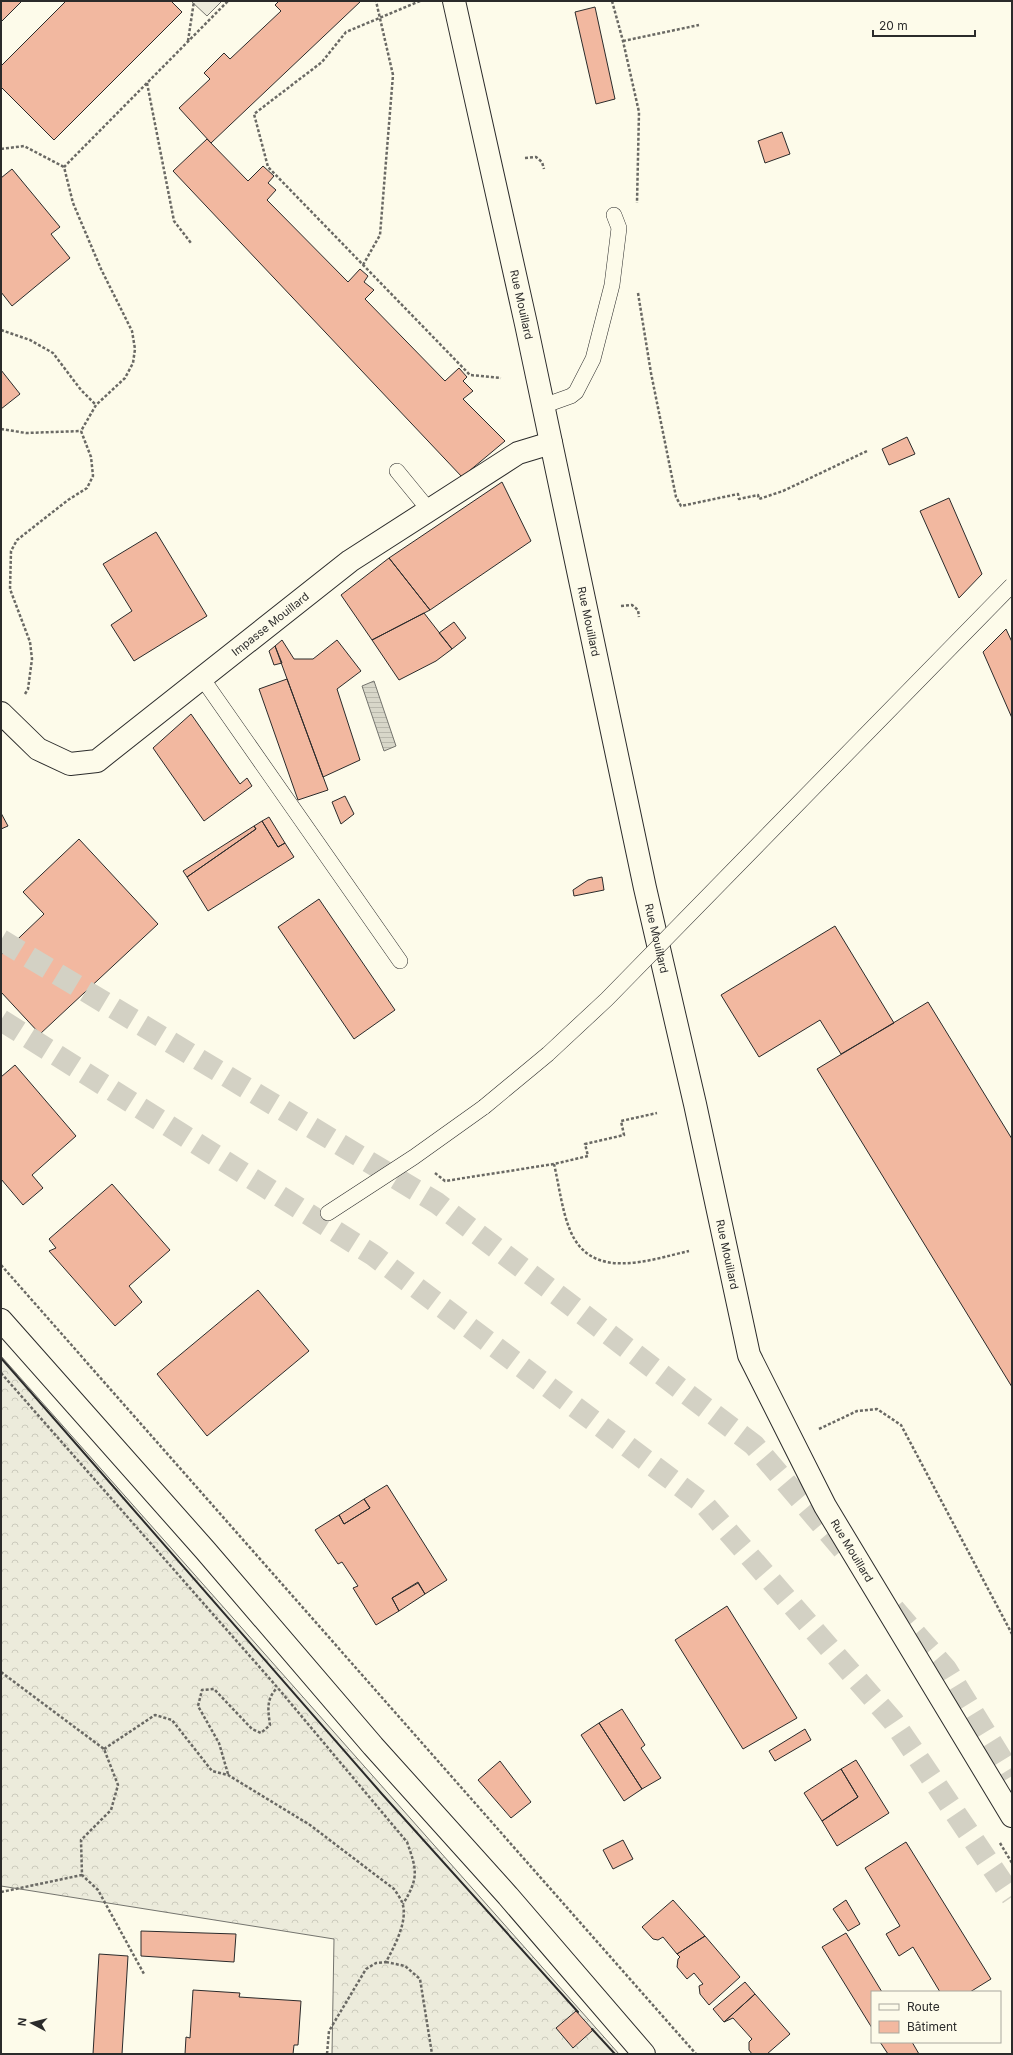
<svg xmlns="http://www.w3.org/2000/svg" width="1013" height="2055" font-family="Inter,sans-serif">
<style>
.forest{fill:url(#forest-crowns);stroke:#74746e}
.parking{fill:#eceadb;stroke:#74746e}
.water{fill:url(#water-rules);stroke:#74746e}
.building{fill:#f2b8a0;stroke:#2b2b2b}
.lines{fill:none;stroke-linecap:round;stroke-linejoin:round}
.trunk-tunnel{stroke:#d3d1c4;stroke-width:22;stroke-dasharray:22 11;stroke-linecap:butt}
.service-casing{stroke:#2b2b2b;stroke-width:16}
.minor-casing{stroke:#2b2b2b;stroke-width:24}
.primary-casing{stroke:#2b2b2b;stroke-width:24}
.path{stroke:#6a6964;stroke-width:2.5;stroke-dasharray:3 2;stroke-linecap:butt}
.service{stroke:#fdfbea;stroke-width:15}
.minor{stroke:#fdfbea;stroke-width:22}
.primary{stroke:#fdfbea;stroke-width:22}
.service-bridge-casing{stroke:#2b2b2b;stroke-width:16;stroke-linecap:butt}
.service-bridge{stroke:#fdfbea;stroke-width:15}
.wall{stroke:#2b2b2b;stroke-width:2}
.labels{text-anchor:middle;stroke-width:3;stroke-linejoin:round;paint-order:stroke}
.street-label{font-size:11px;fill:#2b2b2b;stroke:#fdfbea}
</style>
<defs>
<pattern id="forest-crowns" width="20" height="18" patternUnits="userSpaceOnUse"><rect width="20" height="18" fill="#ecebdb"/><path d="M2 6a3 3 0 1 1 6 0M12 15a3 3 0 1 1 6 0" fill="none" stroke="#cbcabc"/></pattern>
<pattern id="water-rules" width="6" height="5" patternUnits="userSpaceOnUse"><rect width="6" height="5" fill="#d8d7c9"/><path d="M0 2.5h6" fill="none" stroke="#bab9ad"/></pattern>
</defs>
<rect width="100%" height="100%" fill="#fdfbea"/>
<path class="forest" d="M1 1356 619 2054H332L334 1939 1 1886Z"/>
<path class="parking" d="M191 1H222L207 16Z"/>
<path class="water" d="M374 681 396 746 384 751 362 686Z"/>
<path class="building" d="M1 1H22L1 22Z
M66 1H171L182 12 54 140 1 87V66Z
M279 1H361L211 143 179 108 210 79 204 73 224 53 230 59 281 11 275 5Z
M595 7 615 99 596 104 575 12Z
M782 132 790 154 765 163 758 141Z
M207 139 248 181 263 166 274 176 268 183 276 190 267 200 348 282 360 269 368 276 364 282 374 290 365 299 445 381 459 368 467 377 463 381 473 391 463 399 505 441 462 477 173 171Z
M12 169 60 227 51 234 70 258 12 306 1 292V178Z
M1 370 20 394 1 409Z
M907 437 915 454 889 465 882 449Z
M502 482 531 541 430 610 389 558Z
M949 498 982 574 959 598 920 511Z
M156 532 207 616 134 661 111 625 132 611 103 564Z
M389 558 430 610 372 640 341 595Z
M424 613 452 649 436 661 399 680 372 640Z
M454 622 466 638 452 649 439 633Z
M1006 629 1012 642V718L983 652Z
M282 640 294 659H313L337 640 361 671 337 689 360 760 323 777 275 646Z
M275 646 282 663 274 665 269 651Z
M287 679 328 790 298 800 259 689Z
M191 714 240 784 247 778 252 786 204 821 153 748Z
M345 796 354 814 341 824 332 802Z
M1 813 8 826 1 829Z
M269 817 285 843 278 847 262 821Z
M262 821 278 847 285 843 294 857 208 911 187 877 256 829 254 826Z
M254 826 256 829 187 877 183 871Z
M79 839 158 924 40 1034 1 992V955L44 914 23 892Z
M602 877 604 890 574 896 573 890 588 880Z
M319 899 395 1010 354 1039 278 927Z
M835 926 894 1023 841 1054 820 1020 759 1057 721 995Z
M928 1002 1012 1139V1387L817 1069Z
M15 1065 76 1136 32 1175 43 1188 23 1205 1 1179V1077Z
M112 1184 170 1250 129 1286 142 1302 115 1326 49 1251 56 1248 49 1239Z
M258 1290 309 1351 207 1436 157 1374Z
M387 1485 447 1580 425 1594 418 1582 392 1598 399 1611 376 1625 353 1588 358 1586 342 1562 338 1564 315 1530 339 1515 344 1524 370 1508 364 1499Z
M364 1499 370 1508 344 1524 339 1515Z
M418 1583 425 1594 399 1611 392 1598Z
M727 1606 797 1718 743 1749 675 1640Z
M622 1709 645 1745 641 1748 661 1778 642 1789 599 1723Z
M599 1723 642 1789 624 1801 581 1735Z
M805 1729 811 1740 775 1761 769 1751Z
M856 1760 889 1813 837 1846 822 1821 858 1797 841 1769Z
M500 1761 531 1802 511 1818 478 1780Z
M841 1769 858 1797 822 1821 804 1793Z
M623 1840 633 1859 613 1869 603 1850Z
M906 1842 991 1979 970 1992H940L913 1947 899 1956 886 1934 900 1926 865 1868Z
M673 1900 705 1936 677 1954 663 1937 658 1940 653 1939 642 1927Z
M846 1900 860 1924 848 1931 833 1909Z
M141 1931 236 1934 234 1962 141 1956Z
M846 1933 882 1992H872V2028L822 1947Z
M705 1936 740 1977 709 2005 700 1994 699 1986 703 1984 694 1973 687 1979 677 1967 678 1959 680 1957 677 1954Z
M99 1954 128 1956 122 2054H93Z
M745 1982 755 1994 724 2022 713 2009Z
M193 1990 240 1993 239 1997 301 2001 298 2045H294L293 2054H185L186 2037 190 2038Z
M755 1994 790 2034 767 2054H752L749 2050V2042L752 2039 733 2018 724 2022Z
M576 2011 593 2030 573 2048 556 2028Z
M880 2042H912L919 2054H888Z"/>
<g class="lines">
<path class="trunk-tunnel" d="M1 940 437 1203 754 1445 846 1553
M1 1020 373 1255 704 1504 893 1721 1012 1897
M894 1609 946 1669 1012 1776"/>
<defs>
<path id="service" d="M543 406 571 396 576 392 593 359 612 285 619 228 614 215
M397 471 429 510
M202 678 400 961
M328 1213 414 1157 484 1107"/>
<g id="minor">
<path id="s1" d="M1 713 38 749 70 764 97 761 350 561 518 453 551 443"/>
</g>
<g id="primary">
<path id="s2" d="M454 1 526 324 645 888 695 1104 749 1355 825 1506 1012 1816"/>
<path d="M1 1320 205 1550 373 1746 508 1896 644 2054"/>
</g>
</defs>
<use href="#service" class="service-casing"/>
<use href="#minor" class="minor-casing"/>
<use href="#primary" class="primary-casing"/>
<path class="path" d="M420 1 346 32 322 62 254 114 268 167 470 375 501 378
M612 1 623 41 639 112 637 203
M188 41 194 1
M623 41 699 25
M147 83 174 221 191 243
M1 149 24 146 64 167
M525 158 536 157 542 162 544 169
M363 265 380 235 393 75 376 1
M638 293 651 373 676 497 681 506 738 494 739 499 758 495 759 499 783 491 867 451
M1 330 30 340 53 353 81 390 96 405
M1 429 26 433 81 431
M621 606 632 605 638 610 639 617
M25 694 28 689 32 659 30 642 10 589 11 551 17 540 68 500 87 488 93 476 91 457 81 431 96 405 125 378 133 363 135 349 132 331 101 269 73 203 64 167 228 1
M554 1164C559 1185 562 1211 570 1230 591 1282 649 1260 689 1251
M435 1173 445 1181 554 1164 588 1156 585 1144 624 1135 621 1121 657 1113
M1 1265 696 2054
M1 1373 277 1687 407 1842C417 1870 419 1878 403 1904
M819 1429 857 1411 877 1409 901 1425 1012 1634
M1 1672 104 1749 118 1785 111 1810 81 1840 82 1875 98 1890 144 1974
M104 1749 155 1715 172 1720 212 1771 228 1775 310 1825 394 1889C397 1893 400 1898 402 1902 409 1920 394 1947 386 1962L376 1963 366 1969 329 2031 327 2054
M228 1774 219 1743 198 1706 202 1690 214 1689 252 1729 261 1733 270 1725C268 1710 266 1699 277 1688
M1000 1843 1012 1863
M1 1892 82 1875
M386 1962 405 1966 420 1979 432 2054"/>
<use href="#service" class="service"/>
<use href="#minor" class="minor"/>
<use href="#primary" class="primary"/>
<defs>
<path id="service-bridge" d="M484 1107 548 1054 607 999 1012 585"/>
</defs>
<use href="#service-bridge" class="service-bridge-casing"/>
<use href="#service-bridge" class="service-bridge"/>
<path class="wall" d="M1 1358 382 1794 578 2012
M592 2029 615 2054"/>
</g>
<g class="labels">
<g class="street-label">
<text dy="4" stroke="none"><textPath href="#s2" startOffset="311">Rue Mouillard</textPath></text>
<text dy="4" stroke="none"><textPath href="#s2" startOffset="635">Rue Mouillard</textPath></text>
<text dy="4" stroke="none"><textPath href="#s1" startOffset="335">Impasse Mouillard</textPath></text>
<text dy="4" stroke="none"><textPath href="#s2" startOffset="959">Rue Mouillard</textPath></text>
<text dy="4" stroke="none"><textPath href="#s2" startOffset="1283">Rue Mouillard</textPath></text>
<text dy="4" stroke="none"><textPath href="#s2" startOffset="1607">Rue Mouillard</textPath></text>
</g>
</g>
<rect width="1013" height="2055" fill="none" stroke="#2b2b2b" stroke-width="4"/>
<rect x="871" y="1991" width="130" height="52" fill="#fdfbea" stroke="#a9a89e"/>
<rect x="879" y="2004" width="20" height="6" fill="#fdfbea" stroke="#a9a89e"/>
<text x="907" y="2011" font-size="12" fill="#2b2b2b">Route</text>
<rect x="879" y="2021" width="20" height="12" fill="#f2b8a0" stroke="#a9a89e"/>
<text x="907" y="2031" font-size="12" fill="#2b2b2b">Bâtiment</text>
<g transform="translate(32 2023) rotate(277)" stroke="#fdfbea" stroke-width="3" paint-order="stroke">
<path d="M0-3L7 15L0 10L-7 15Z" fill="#2b2b2b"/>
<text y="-6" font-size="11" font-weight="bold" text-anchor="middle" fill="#2b2b2b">N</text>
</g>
<path d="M873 30v6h102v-6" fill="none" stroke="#2b2b2b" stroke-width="2"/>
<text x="879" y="30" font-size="12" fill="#2b2b2b" stroke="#fdfbea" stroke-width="3" paint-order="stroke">20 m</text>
</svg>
